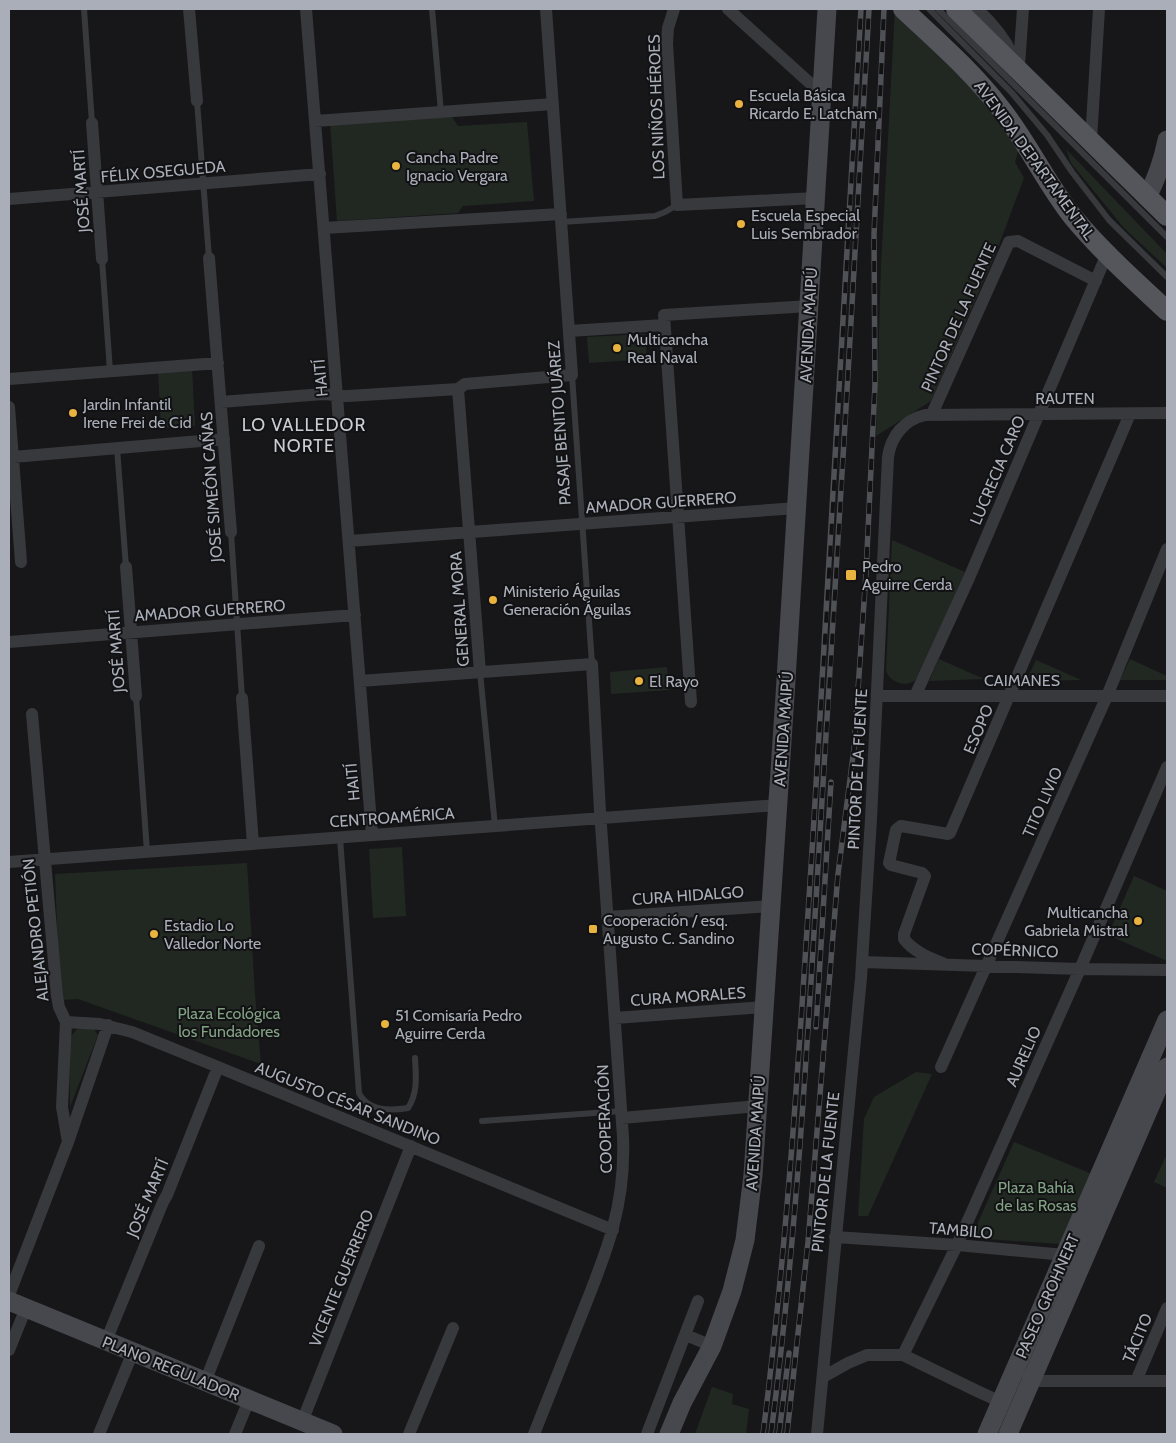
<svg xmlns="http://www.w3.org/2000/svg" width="1176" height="1443" font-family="Cabin,sans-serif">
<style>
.green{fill:#212822}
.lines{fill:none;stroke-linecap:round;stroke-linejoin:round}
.lane{stroke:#38393d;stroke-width:6}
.street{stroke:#38393d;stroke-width:12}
.secondary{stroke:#46484d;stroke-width:19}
.primary{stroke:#54565c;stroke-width:20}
.rail-casing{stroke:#4f5156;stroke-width:5.5}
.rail{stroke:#121214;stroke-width:4;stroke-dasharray:11;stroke-linecap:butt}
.poi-dot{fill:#e8b33f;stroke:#121214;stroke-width:2}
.labels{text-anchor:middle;stroke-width:4;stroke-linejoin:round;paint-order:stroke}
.poi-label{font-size:16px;fill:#a9aeb8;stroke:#121214;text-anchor:start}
.street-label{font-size:16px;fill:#a9aeb8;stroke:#121214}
.park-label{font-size:16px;fill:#82a284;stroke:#121214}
.neighbourhood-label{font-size:18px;letter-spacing:1px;fill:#cacdd4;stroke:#121214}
</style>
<rect width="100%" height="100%" fill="#171719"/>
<path class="green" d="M895 9 993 110 1019 149 1015 162 1024 178 996 253 931 401 876 436 881 266Z
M452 117 458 126 527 122 534 201 463 206 458 213 337 221 330 122Z
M1066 149 1167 254V268L1124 228 1071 163Z
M645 334 647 359 589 363 587 337Z
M192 368 195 426 161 428 158 370Z
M892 540 965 572 918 677C909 689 891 684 886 671Z
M939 659 984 679 929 681Z
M1130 659 1167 676V680H1120Z
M1036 660 1081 680 1026 681Z
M667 667 669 690 611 694 610 672Z
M402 847 406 916 373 918 369 849Z
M247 863 255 994 261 1064 78 999 60 1000 55 874Z
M1134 876 1167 891V961L1108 935Z
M84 1028 94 1029 98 1035 70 1107 69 1039 77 1029Z
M916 1072 932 1074 868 1216H858L864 1119 874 1097Z
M1014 1142 1092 1174 1060 1244 971 1238Z
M1167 1154V1188L1154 1182Z
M712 1387 733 1394 732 1404 749 1409 746 1434H695Z"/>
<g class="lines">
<path class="lane" d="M84 9 92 123
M432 9 441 112
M929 9 1012 93 1047 135 1072 172 1109 220 1167 277
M938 9 1167 237
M197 101 209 258
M561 222 655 216 665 212 677 205
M102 259 110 371
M572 375 592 664
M117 448 126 567
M231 532 242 698
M480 672 495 826
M136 696 147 852
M340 838 359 1093C368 1111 390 1111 408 1108 418 1093 416 1076 415 1058
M482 1121 622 1111"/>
<path class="street" d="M189 9 197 101
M306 9 372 835
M674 9 668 28 667 43 677 205 816 198
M728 9 822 94
M977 9C993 24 1007 40 1015 61
M1019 65 1023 9
M315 121 553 104
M92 123 102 259
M1091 140 1099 9
M9 199 320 174
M324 228 561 214
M209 258 231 532
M569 331 664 325
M9 379 218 363
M458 389 465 384 572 375 546 9
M458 389 480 672
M221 402 323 394 348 396 458 389
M9 407 21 562
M932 414 1009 242 1018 241 1096 281
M13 457 224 439
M349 541 797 508
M126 567 136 696
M9 642 355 615
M360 681 592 664 600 811 623 1137C626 1208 605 1256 579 1321 564 1359 549 1396 534 1434
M877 696H1167
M915 696 969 578 1107 254
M242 698 253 844
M691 702 664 315 809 306
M32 714 57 996 59 1007 66 1022 62 1107 68 1142
M9 862 778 805
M607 917 770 906
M862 962 1080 969 1167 970
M945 964C930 958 914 952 904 939V934L925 876 922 873 891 865 889 863 896 830 901 826 948 834 950 833 1130 414
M615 1018 764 1007
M66 1022 100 1024 132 1032 218 1067 613 1230
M941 1067 1107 696 1167 549
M622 1118 758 1106
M835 1237 957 1245 1065 1255 1071 1258
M9 1295 68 1142 108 1025
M686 1335 712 1346
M106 1341 163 1202 167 1195 218 1067
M9 1350 26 1308
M903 1355 957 1245 1080 969 1167 767
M1027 1375 1041 1381H1167
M823 1377 848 1363 867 1355H903L977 1391 1001 1402
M1136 1381 1167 1308
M205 1382 259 1246
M302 1422 411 1146
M99 1434 133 1352
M235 1434 249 1400
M409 1434 453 1328
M647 1434 698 1301
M817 1434 861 978 871 819 888 457C891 436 904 420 925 415L1167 413"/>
<path class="secondary" d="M1147 197C1157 178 1163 160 1167 140
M9 1301 333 1434
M669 1434 682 1403 712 1346 732 1291 745 1240 753 1175 785 696 827 9
M987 1434 1167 1020
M1008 1434 1167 1067"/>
<path class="primary" d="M903 9C937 41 973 72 1001 109 1028 143 1046 183 1073 217 1101 251 1135 281 1167 311
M956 9 1167 216"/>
<defs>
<path id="rail" d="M816 1027 831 782
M763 1434C789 1230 801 1024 814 819 831 549 846 279 861 9
M771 1434C797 1235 808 1034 820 833 838 558 853 284 869 9
M779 1434 789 1353
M787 1434 808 1242 838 874 854 748 866 573 875 385 874 234 884 9"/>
</defs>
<use href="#rail" class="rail-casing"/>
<use href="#rail" class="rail"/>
</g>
<g class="poi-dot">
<circle cx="739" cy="104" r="5"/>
<circle cx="396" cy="166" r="5"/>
<circle cx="741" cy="224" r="5"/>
<circle cx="617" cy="348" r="5"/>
<circle cx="73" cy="413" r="5"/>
<rect x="845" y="569" width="12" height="12" rx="2.5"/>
<circle cx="493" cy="600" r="5"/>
<circle cx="639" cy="681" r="5"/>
<circle cx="1138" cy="921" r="5"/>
<rect x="588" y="924" width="10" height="10" rx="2.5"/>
<circle cx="154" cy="934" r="5"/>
<circle cx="385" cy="1024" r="5"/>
</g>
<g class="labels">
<g class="poi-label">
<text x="749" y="101">Escuela Básica<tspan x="749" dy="18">Ricardo E. Latcham</tspan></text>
<text x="406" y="163">Cancha Padre<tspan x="406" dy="18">Ignacio Vergara</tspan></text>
<text x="751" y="221">Escuela Especial<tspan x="751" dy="18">Luis Sembrador</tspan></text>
<text x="627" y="345">Multicancha<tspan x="627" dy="18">Real Naval</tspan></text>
<text x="83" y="410">Jardin Infantil<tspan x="83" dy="18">Irene Frei de Cid</tspan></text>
<text x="862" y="572">Pedro<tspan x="862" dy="18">Aguirre Cerda</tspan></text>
<text x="503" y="597">Ministerio Águilas<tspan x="503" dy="18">Generación Águilas</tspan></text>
<text x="649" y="687">El Rayo</text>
<text x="1128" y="918" text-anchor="end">Multicancha<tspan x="1128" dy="18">Gabriela Mistral</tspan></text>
<text x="603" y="926">Cooperación / esq.<tspan x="603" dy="18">Augusto C. Sandino</tspan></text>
<text x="164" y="931">Estadio Lo<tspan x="164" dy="18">Valledor Norte</tspan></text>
<text x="395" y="1021">51 Comisaría Pedro<tspan x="395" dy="18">Aguirre Cerda</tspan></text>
</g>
<g class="street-label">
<text transform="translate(656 107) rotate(-92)" y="6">LOS NIÑOS HÉROES</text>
<text transform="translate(1035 160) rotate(54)" y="6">AVENIDA DEPARTAMENTAL</text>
<text transform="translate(163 171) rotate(-5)" y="6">FÉLIX OSEGUEDA</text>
<text transform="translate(81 191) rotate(-94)" y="6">JOSÉ MARTÍ</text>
<text transform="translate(958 317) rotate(-66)" y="6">PINTOR DE LA FUENTE</text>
<text transform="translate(808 325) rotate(-87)" y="6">AVENIDA MAIPÚ</text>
<text transform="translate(320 378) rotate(-95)" y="6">HAITÍ</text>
<text x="1065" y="404">RAUTEN</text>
<text transform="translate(559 423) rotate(-94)" y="6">PASAJE BENITO JUÁREZ</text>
<text transform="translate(997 470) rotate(-67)" y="6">LUCRECIA CARO</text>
<text transform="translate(211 487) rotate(-94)" y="6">JOSÉ SIMEÓN CAÑAS</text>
<text transform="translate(661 502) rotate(-4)" y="6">AMADOR GUERRERO</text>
<text transform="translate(459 609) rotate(-94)" y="6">GENERAL MORA</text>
<text transform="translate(210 610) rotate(-4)" y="6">AMADOR GUERRERO</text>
<text transform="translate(116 651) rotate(-94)" y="6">JOSÉ MARTÍ</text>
<text x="1022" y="686">CAIMANES</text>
<text transform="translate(783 729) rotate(-86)" y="6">AVENIDA MAIPÚ</text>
<text transform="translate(978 729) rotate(-67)" y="6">ESOPO</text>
<text transform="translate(857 769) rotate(-87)" y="6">PINTOR DE LA FUENTE</text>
<text transform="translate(352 782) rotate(-95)" y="6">HAITÍ</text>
<text transform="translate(1042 802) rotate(-66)" y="6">TITO LIVIO</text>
<text transform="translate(392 817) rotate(-4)" y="6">CENTROAMÉRICA</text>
<text transform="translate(688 895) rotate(-4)" y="6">CURA HIDALGO</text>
<text transform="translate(35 930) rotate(-96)" y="6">ALEJANDRO PETIÓN</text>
<text transform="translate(1015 950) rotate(2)" y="6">COPÉRNICO</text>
<text transform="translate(688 996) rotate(-4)" y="6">CURA MORALES</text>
<text transform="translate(1023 1056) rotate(-66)" y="6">AURELIO</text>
<text transform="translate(348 1103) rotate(22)" y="6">AUGUSTO CÉSAR SANDINO</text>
<text transform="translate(604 1119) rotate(-92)" y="6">COOPERACIÓN</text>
<text transform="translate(755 1133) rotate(-86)" y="6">AVENIDA MAIPÚ</text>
<text transform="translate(825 1172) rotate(-84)" y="6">PINTOR DE LA FUENTE</text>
<text transform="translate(147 1198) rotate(-67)" y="6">JOSÉ MARTÍ</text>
<text transform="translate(961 1230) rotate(5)" y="6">TAMBILO</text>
<text transform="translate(341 1278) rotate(-68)" y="6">VICENTE GUERRERO</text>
<text transform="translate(1047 1296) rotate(-66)" y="6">PASEO GROHNERT</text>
<text transform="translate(1137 1338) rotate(-67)" y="6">TÁCITO</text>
<text transform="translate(171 1368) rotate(22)" y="6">PLANO REGULADOR</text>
</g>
<g class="park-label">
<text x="229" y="1019">Plaza Ecológica<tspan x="229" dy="18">los Fundadores</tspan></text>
<text x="1036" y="1193">Plaza Bahía<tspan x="1036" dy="18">de las Rosas</tspan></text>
</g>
<g class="neighbourhood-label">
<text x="304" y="431">LO VALLEDOR<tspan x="304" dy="21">NORTE</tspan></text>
</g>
</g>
<rect width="1176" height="1443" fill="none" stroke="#a9aeb8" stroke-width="20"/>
</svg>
